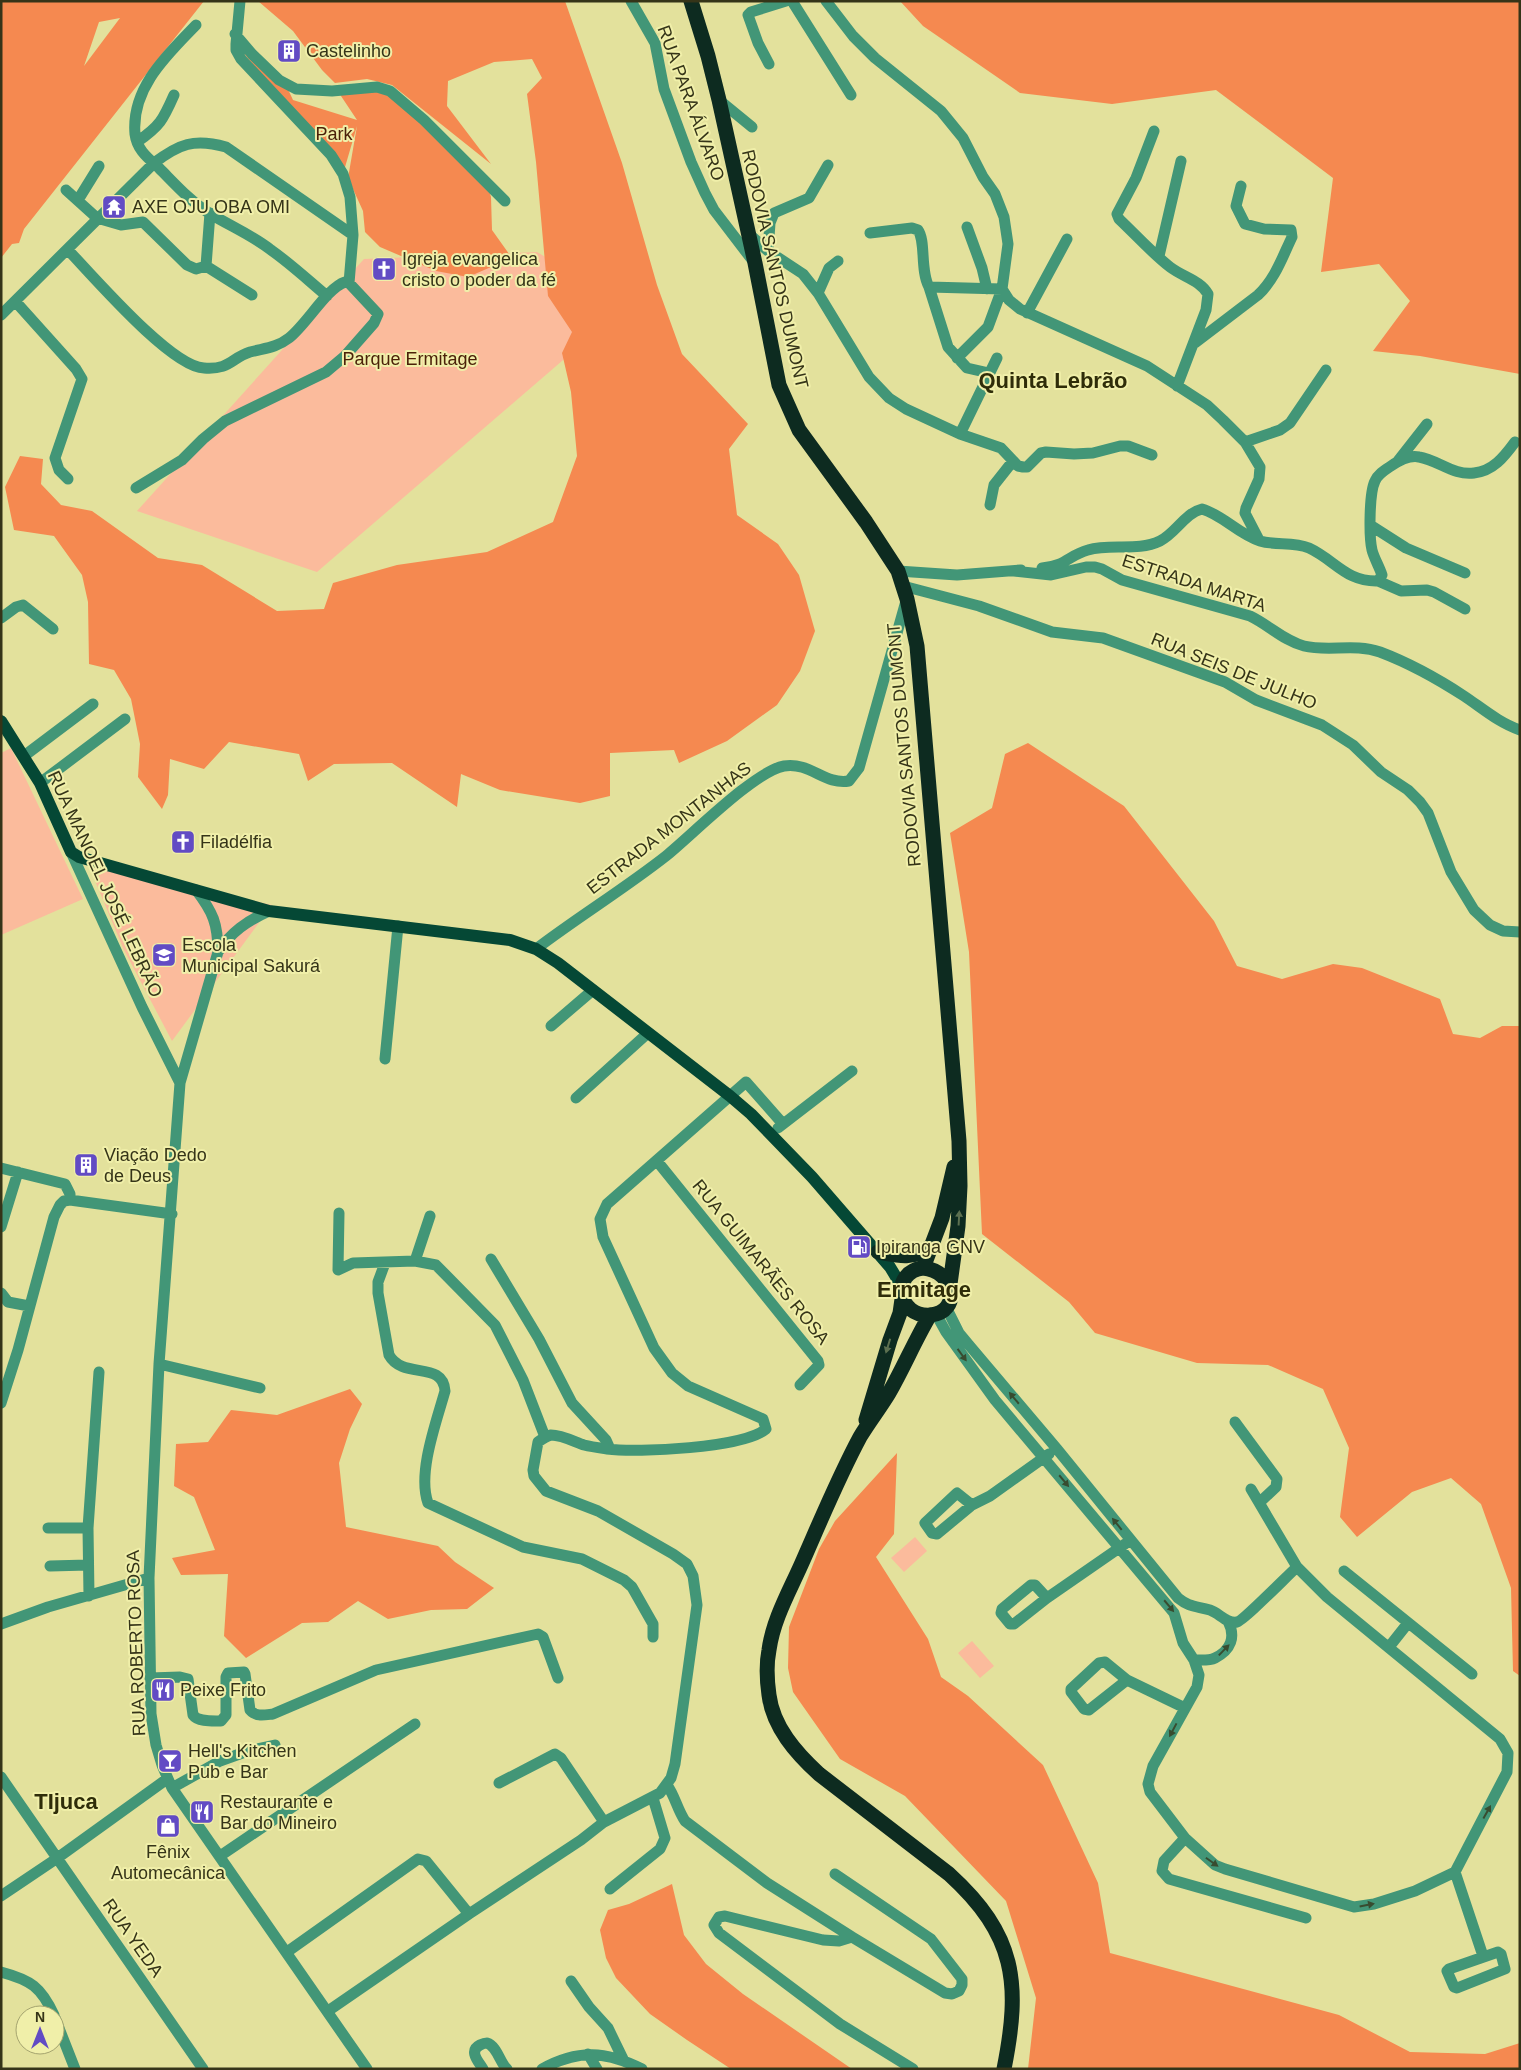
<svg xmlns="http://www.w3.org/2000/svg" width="1521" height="2070" font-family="Helvetica,sans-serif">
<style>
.green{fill:#fbbb9c}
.forest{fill:#f58950;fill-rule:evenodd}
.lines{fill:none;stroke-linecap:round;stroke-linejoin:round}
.minor{stroke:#429677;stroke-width:11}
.major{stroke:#054835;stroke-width:12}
.highway{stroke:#0d2b20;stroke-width:15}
.oneway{fill:#5c7050}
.oneway2{fill:#384c30}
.labels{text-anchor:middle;stroke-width:4;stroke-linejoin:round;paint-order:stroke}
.poi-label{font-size:18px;fill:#353418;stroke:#f0efa9;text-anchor:start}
.street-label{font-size:18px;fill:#353418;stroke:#f0efa9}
.park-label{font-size:18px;fill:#4b2109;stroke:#f0efa9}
.district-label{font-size:22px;font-weight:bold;fill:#2f2d09;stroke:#f0efa9}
</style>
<rect width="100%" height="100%" fill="#e3e19c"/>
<path class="green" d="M537 252 627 305 317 572 137 511 364 259Z
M11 748 83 899 1 935V753Z
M86 859 157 879 272 905 172 1041 123 948Z
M915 1537 927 1551 904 1572 891 1558Z
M972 1641 994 1666 980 1678 958 1653Z"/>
<path class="forest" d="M1 1H204L24 229 19 243 12 244 1 258ZM120 18 84 66 99 22Z
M258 1H565L622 163 657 285 682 354 748 424 729 449 737 515 778 544 799 575 815 631 800 671 777 705 727 741 679 763 674 750 610 753V796L580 803 500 790 461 774 457 807 392 763 334 764 308 781 299 754 229 742 204 769 170 759 168 795 162 809 138 777 140 744 131 699 114 670 89 664 88 602 82 575 54 536 14 530 5 487 20 456 43 459 41 484 61 505 92 511 158 558 202 565 277 611 324 609 333 583 397 565 487 552 553 522 577 456 571 392 562 353 572 332 548 296 536 162 527 94 542 78 532 59 494 62 448 81 447 106 491 164 392 85 367 79 335 83 322 70 293 31Z
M900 1H1520V374L1420 356 1373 351 1410 301 1379 264 1321 272 1333 178 1216 90 1112 104 1020 93 923 26Z
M236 44 286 85 293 100 357 120 339 93 366 89 386 93 485 176 491 197 492 230 512 258 468 277 436 271 380 247 365 232 363 211 348 178 357 126 343 174Z
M1028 743 1124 806 1214 921 1237 966 1282 979 1333 964 1362 968 1440 999 1453 1034 1480 1038 1502 1026H1520V1676L1513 1671 1511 1588 1481 1504 1451 1478 1412 1492 1357 1537 1340 1517 1349 1448 1323 1389 1268 1365 1197 1363 1095 1333 1069 1302 982 1234 969 952 950 833 992 808 1005 754Z
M350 1389 362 1404 350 1429 339 1463 346 1527 438 1546 455 1562 494 1588 467 1609 431 1610 388 1619 358 1601 328 1622 302 1623 246 1658 224 1636 228 1574 181 1575 172 1558 215 1550 194 1497 174 1486 176 1444 208 1442 231 1410 277 1415Z
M897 1453 894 1534 876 1557 928 1639 941 1677 968 1696 1043 1765 1098 1883 1110 1953 1339 2015 1410 2052 1485 2054 1520 2043V2069H1028L1036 1998 1006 1901 905 1796 840 1759 793 1692 788 1668 789 1627 819 1549 835 1521Z
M672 1884 684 1935 706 1964 743 1994 852 2069H731L687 2040 650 2014 616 1978 606 1958 600 1930 608 1910 629 1904Z"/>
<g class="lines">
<path class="minor" d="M240 1 236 44V50L241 59 331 155 343 174 350 197 353 235 349 283
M631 1 655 43 664 89 691 162 705 193 714 210 753 261
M792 1 851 95
M826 1 853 36 875 58 941 111 963 138 983 177 995 194 1004 217 1008 244 1002 289 1009 300 1020 309 1147 366 1207 405 1223 420 1245 442 1260 467 1259 479 1246 508 1245 513 1259 540
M196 25C167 55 131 88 135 134 137 150 148 158 159 168 175 184 190 201 209 213 230 226 252 235 271 250 291 264 309 281 327 296
M235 34 252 54 279 80 296 89 332 91 377 87 390 91 424 120 505 201
M769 64 758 43 748 15 751 12 786 1
M719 100 752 127
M1154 131 1136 178 1117 214 1119 219C1136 235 1152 253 1170 267 1183 277 1200 280 1208 294L1206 310 1177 386
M137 142C160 126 163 120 174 95
M66 190 97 218 121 225 143 222 187 265 196 269 206 266 210 213
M78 200 99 166
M967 227 982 268 987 289
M748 233 768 251 803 274 818 293 869 377 889 398 906 409 960 434 1001 448 1018 466 1023 467H1027L1041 453 1046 452 1074 454 1093 453 1120 446H1128L1152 455
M870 233 912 228 918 230C926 241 920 271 929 287L1002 289 988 327 957 358
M68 250C93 276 171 367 204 368 230 370 231 358 250 352 265 348 276 348 289 338 306 325 327 288 345 282L349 283 378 314 374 323 345 356 326 372 225 421 203 439 182 460 136 488
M768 251 770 223 774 213 809 198 828 165
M1159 256 1181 161
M206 266 252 295
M929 287 948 347 967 368 989 373
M818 293 829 268 838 261
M15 301 76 369 82 379 55 458 59 470 68 479
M1027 313 1067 239
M1 315 154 163C179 144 194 138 226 147L353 235
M1195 343 1258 295C1275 279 1282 258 1292 237L1291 230 1264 229 1245 224 1236 206 1241 186
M960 434 997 358
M1245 442 1280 430 1290 423 1326 370
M1398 461 1427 424
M990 505 994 485 1013 461
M1370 525 1406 548 1465 573
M1042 568C1066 566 1069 555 1088 550 1111 543 1137 552 1160 541 1176 533 1185 513 1202 509 1223 515 1238 534 1260 541 1276 546 1293 541 1309 548 1335 560 1346 582 1378 581
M898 571 957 575 1021 570
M1014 571 1051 575 1086 567H1095L1102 569 1122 580 1250 616C1269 625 1284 641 1304 646 1329 652 1354 643 1380 652 1409 663 1438 679 1464 696 1482 708 1499 723 1520 730
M1378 581 1382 575C1379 566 1374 558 1372 550 1369 537 1369 493 1375 481 1378 474 1385 470 1391 466 1400 460 1409 455 1419 457 1438 460 1454 476 1474 473 1493 471 1504 457 1515 442
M1378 581 1401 591 1427 590 1434 592 1465 609
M903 586 979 606 1052 632 1103 638 1225 682 1256 700 1322 725 1353 745 1381 772 1408 790 1420 802 1428 813 1451 872 1474 910 1490 925 1503 931 1520 932
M1 618 16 607 23 605 53 629
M24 756 93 704
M40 783 125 719
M71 852 142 1007 180 1083 159 1364 149 1578 151 1714 156 1745 162 1765 172 1788 367 2069
M196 890C213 912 218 924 218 952
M536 949C578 917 624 889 666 856 692 835 755 771 784 766 811 762 824 785 849 781L859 768 906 601
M551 1026 593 990
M385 1059 398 926
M180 1083 218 952C231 932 247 921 269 911
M576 1098 648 1033
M778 1128 852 1071
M657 1161 818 1361 819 1365 800 1385
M1 1168 65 1184 70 1194V1200
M339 1213 338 1270 353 1263 415 1261 436 1265 495 1325 523 1380 545 1437
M1 1227 18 1172
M491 1259 539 1339 572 1403 606 1440 610 1449
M415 1261 430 1216
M385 1263 378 1282V1293L389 1355C403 1380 443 1360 445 1391 437 1420 417 1473 428 1503L523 1547 582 1559 624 1580 632 1587 653 1624V1637
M1 1293 8 1302 29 1306
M936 1314 946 1332 995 1400 1174 1613 1183 1643 1194 1660 1199 1675 1197 1687 1153 1766 1148 1784 1150 1792 1185 1838 1215 1865 1225 1869 1354 1907 1374 1904 1415 1891 1455 1872 1507 1772 1508 1753 1500 1739 1327 1597 1297 1567C1287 1576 1243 1621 1237 1622 1227 1624 1219 1613 1210 1610 1196 1606 1189 1607 1178 1598L1057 1449 969 1345 959 1333 946 1307
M159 1364 260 1388
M1 1403 18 1350 54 1217 60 1205 64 1201 70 1200 172 1214
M1235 1422 1277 1479 1276 1487 1260 1502
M1251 1489 1297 1567
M972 1505 957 1493 925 1523 932 1533 937 1534 972 1505 990 1496 1049 1454
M48 1528H88
M50 1566 88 1565
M1344 1571 1472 1674
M89 1596 88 1528 99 1372
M1047 1598 1014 1624H1010L1001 1613 1002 1609 1031 1585H1035L1047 1598 1125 1544
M1 1624 48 1607 149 1578
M1389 1647 1408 1623
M1194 1660C1201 1660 1209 1661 1215 1658 1231 1650 1236 1637 1228 1621
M150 1678 180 1677 188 1679 193 1715C198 1722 212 1721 221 1721L226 1715V1677L228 1673 244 1672 245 1674 250 1710C256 1717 264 1715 273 1714L376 1670 538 1634 543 1637 558 1678
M1127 1680 1089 1710 1084 1709 1071 1692V1689L1099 1663 1105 1662 1127 1680 1185 1708
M1 1777 203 2069
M499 1783 555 1754 561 1758 604 1822
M667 1785C675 1796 677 1809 685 1821L767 1883 852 1937 945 1993 952 1994 959 1991 962 1985V1979L931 1939 835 1874
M172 1788 220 1761 248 1751 275 1745
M1185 1838 1164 1861 1162 1871 1169 1879 1306 1918
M220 1856 415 1724
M1455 1872 1483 1956
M610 1889 660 1849 665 1838 653 1798
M1 1896 56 1859 167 1779
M852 1937 839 1941 823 1940 725 1916 719 1917 714 1925 719 1933 840 2024 913 2069
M287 1952 418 1859 426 1861 469 1914 581 1840 604 1822 660 1793 671 1778 675 1764 697 1605 693 1576 687 1564 673 1554 598 1511 546 1491 534 1476 533 1470 538 1442C542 1439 546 1436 551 1435 562 1435 575 1442 584 1445 592 1447 600 1448 607 1449 638 1453 743 1448 766 1429L763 1419 688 1386 672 1373 654 1348 603 1237 600 1219 607 1204 746 1082 783 1124
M1498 1952 1501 1954 1505 1969 1457 1988 1454 1987 1447 1971 1449 1969Z
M1 1972C31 1980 41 1987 54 2015
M571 1981 589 2007 608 2028 623 2059
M328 2011 469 1914
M55 2018 75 2069
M588 2054 597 2069
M483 2069C479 2062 468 2051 480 2045 482 2044 485 2043 487 2043 497 2046 500 2063 507 2069
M542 2069C578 2049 606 2051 642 2069"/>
<path class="major" d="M1 721 40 783 71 852 79 857 269 911 510 940 536 949 558 963 730 1096 751 1114 812 1177 890 1267 896 1277 901 1295"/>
<path class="highway" d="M691 1 708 56 719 100 755 263 779 385 799 430 866 522 898 571 907 599 917 646 959 1141 960 1186 958 1226 950 1284
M878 1252C901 1256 910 1260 931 1246
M923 1268C956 1271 961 1312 931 1315 897 1318 890 1272 923 1268Z
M923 1268 942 1218 954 1167
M930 1315C915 1340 904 1367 889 1393 880 1408 869 1422 860 1437 838 1478 820 1522 801 1565 789 1592 773 1620 769 1650 766 1665 767 1681 769 1695 773 1727 796 1753 819 1774L949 1874C1016 1935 1021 1983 1004 2069
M866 1420 890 1340 900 1313 902 1299"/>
</g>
<defs><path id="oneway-solid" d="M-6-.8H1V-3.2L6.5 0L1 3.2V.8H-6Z" transform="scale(1.25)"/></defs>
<g class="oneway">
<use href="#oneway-solid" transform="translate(959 1218) rotate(-87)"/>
<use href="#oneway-solid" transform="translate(888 1346) rotate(107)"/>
</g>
<g class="oneway2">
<use href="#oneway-solid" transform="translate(962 1355) rotate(54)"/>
<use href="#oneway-solid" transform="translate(1014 1398) rotate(-130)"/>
<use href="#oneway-solid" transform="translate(1064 1481) rotate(50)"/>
<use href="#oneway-solid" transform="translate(1117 1524) rotate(-129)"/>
<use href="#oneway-solid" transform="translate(1169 1606) rotate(50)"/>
<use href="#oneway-solid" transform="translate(1224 1650) rotate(-46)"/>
<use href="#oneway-solid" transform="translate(1173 1730) rotate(118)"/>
<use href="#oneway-solid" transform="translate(1487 1812) rotate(-61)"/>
<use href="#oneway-solid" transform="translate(1212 1862) rotate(35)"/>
<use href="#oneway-solid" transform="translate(1367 1905) rotate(-11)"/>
</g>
<defs>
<symbol id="building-square" viewBox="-11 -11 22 22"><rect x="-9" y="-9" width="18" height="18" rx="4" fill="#624bc4" stroke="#f0efa9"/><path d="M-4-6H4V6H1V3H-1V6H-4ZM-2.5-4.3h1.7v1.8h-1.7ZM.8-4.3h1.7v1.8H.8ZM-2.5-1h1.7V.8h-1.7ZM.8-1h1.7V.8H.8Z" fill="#fff"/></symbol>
<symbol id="temple-square" viewBox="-11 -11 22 22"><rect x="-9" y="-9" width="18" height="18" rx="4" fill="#624bc4" stroke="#f0efa9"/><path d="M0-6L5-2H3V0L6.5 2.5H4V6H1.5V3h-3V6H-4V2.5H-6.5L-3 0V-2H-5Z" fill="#fff"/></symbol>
<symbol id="church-square" viewBox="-11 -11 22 22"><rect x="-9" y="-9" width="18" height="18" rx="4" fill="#624bc4" stroke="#f0efa9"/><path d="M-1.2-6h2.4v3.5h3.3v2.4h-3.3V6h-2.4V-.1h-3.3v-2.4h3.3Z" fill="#fff"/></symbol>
<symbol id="school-square" viewBox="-11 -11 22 22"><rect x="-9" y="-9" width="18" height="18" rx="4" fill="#624bc4" stroke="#f0efa9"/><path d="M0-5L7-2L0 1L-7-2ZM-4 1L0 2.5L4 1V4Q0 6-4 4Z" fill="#fff"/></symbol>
<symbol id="fuel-square" viewBox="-11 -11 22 22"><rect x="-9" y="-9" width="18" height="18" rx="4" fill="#624bc4" stroke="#f0efa9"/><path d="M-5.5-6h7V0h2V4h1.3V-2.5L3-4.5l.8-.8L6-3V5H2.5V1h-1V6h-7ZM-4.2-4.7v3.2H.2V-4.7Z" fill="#fff"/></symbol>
<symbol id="restaurant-square" viewBox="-11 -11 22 22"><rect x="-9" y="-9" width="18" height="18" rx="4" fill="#624bc4" stroke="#f0efa9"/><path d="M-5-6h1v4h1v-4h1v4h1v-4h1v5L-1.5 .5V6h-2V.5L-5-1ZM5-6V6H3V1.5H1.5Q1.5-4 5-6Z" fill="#fff"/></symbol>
<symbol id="bar-square" viewBox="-11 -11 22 22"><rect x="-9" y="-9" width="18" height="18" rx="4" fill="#624bc4" stroke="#f0efa9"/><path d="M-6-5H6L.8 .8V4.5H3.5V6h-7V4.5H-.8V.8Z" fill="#fff"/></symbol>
<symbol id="shop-square" viewBox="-11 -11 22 22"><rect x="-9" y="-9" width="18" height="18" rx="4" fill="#624bc4" stroke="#f0efa9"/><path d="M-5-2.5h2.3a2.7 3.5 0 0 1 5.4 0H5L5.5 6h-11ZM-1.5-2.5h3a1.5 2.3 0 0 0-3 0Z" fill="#fff"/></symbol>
</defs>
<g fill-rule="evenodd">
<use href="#building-square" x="275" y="37" width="28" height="28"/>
<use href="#temple-square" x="100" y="193" width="28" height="28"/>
<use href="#church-square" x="370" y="255" width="28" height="28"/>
<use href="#church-square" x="169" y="828" width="28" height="28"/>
<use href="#school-square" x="150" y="941" width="28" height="28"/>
<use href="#building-square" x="72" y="1151" width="28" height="28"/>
<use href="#fuel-square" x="845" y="1233" width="28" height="28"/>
<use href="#restaurant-square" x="149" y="1676" width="28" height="28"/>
<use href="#bar-square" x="156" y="1747" width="28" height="28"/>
<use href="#restaurant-square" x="188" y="1798" width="28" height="28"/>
<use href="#shop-square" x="154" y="1812" width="28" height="28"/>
</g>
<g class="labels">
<g class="poi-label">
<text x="306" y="57">Castelinho</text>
<text x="132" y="213">AXE OJU OBA OMI</text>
<text x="402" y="265">Igreja evangelica<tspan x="402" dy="21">cristo o poder da fé</tspan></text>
<text x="200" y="848">Filadélfia</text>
<text x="182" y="951">Escola<tspan x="182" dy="21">Municipal Sakurá</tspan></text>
<text x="104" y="1161">Viação Dedo<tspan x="104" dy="21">de Deus</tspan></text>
<text x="876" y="1253">Ipiranga GNV</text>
<text x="180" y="1696">Peixe Frito</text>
<text x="188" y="1757">Hell's Kitchen<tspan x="188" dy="21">Pub e Bar</tspan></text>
<text x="220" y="1808">Restaurante e<tspan x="220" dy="21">Bar do Mineiro</tspan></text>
<text x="168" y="1858" text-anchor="middle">Fênix<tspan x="168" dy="21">Automecânica</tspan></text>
</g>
<g class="street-label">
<text transform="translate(691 103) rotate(70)" y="6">RUA PARA ÁLVARO</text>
<text transform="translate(775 269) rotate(77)" y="6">RODOVIA SANTOS DUMONT</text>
<text transform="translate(1194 583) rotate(18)" y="6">ESTRADA MARTA</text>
<text transform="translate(1234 671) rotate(22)" y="6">RUA SEIS DE JULHO</text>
<text transform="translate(904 745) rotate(-95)" y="6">RODOVIA SANTOS DUMONT</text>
<text transform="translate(669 828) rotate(-38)" y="6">ESTRADA MONTANHAS</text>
<text transform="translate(105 884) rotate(65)" y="6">RUA MANOEL JOSÉ LEBRÃO</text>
<text transform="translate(761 1262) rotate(51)" y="6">RUA GUIMARÃES ROSA</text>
<text transform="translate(136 1643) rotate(-92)" y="6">RUA ROBERTO ROSA</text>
<text transform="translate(133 1938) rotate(55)" y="6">RUA YEDA</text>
</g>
<g class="park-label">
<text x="334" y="140">Park</text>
<text x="410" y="365">Parque Ermitage</text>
</g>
<g class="district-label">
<text x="1053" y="388">Quinta Lebrão</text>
<text x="924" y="1297">Ermitage</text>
<text x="66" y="1809">TIjuca</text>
</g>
</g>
<rect width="1521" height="2070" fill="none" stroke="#353418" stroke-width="5"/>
<g transform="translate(40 2030)"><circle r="24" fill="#f0efa9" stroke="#a5a46f"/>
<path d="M0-4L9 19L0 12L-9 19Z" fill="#624bc4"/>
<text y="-8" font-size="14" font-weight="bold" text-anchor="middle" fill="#353418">N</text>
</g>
</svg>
